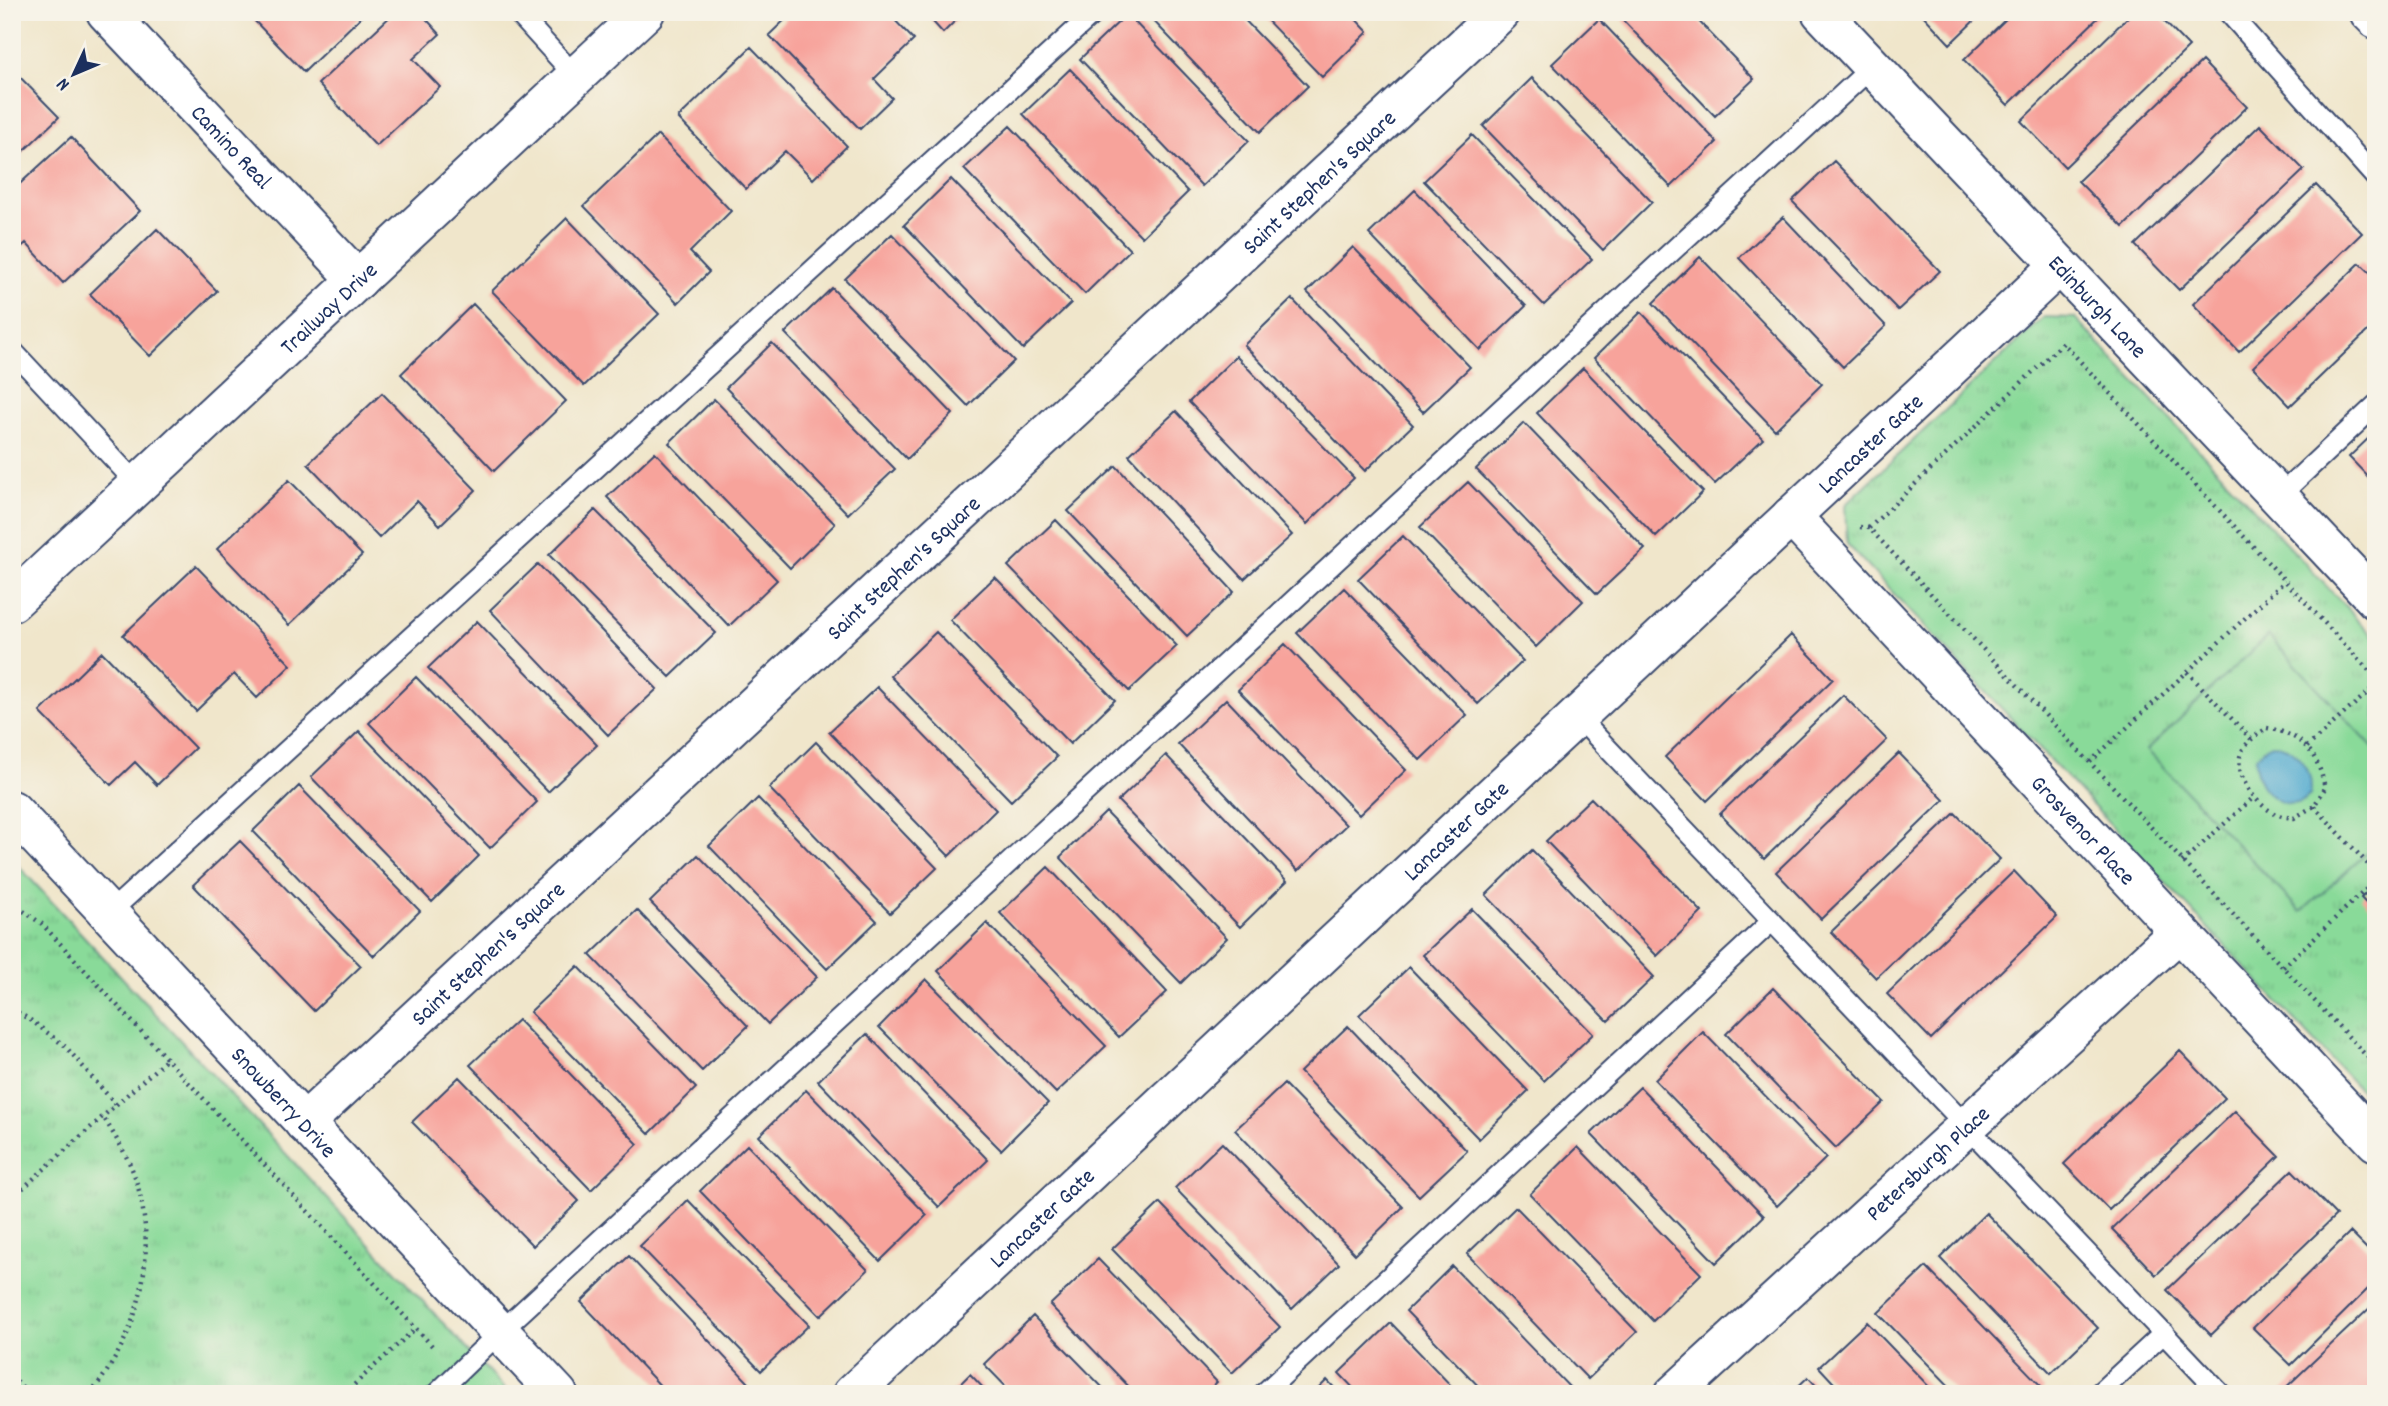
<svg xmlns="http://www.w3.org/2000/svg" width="2388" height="1406" font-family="Dekko,sans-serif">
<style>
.grass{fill:url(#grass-tufts);stroke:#52847c;stroke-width:2}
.garden{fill:#89da99;stroke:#52847c;stroke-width:2}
.water{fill:#52abcf;stroke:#366d96;stroke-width:2}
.building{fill:#f7a39b}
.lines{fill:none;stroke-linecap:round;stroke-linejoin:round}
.service-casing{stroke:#3b4a6e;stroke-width:23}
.minor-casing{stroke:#3b4a6e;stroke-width:42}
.secondary-casing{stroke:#3b4a6e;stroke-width:42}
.path{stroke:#3b4a6e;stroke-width:4.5;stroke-dasharray:2 5;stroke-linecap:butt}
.service{stroke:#fff;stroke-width:19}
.minor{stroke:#fff;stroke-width:38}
.secondary{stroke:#fff;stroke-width:38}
.labels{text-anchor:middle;stroke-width:7;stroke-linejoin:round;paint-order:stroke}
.street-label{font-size:23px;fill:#1b2f5e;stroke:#f7f3e8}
</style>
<defs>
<pattern id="grass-tufts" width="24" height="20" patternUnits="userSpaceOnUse" patternTransform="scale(1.75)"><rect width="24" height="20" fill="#89da99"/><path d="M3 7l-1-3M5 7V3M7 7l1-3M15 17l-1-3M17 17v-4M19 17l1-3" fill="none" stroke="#76bb86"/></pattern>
</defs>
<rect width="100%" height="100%" fill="#f7f3e8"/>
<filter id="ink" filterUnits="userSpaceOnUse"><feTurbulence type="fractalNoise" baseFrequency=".0143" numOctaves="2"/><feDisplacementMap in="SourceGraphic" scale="14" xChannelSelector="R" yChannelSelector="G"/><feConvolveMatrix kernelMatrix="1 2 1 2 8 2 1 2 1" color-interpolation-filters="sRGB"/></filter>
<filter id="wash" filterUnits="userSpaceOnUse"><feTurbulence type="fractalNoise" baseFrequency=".00686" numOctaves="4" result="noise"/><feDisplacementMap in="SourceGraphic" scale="28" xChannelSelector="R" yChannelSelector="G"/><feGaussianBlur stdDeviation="1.57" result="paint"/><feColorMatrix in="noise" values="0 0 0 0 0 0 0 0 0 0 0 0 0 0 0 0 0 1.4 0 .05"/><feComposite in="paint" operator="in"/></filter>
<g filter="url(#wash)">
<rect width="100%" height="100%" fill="#f0e6cb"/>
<path class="grass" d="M2044 317 2075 318 2376 639V1107L1847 544 1845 505Z
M12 859 509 1394H12Z"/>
<path class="garden" d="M2268 635 2376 751V845L2301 912 2147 750Z"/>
<path class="water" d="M2272 744C2297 747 2315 770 2310 795 2285 820 2251 786 2256 757L2266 747Z"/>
<g id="blocks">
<path class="building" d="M246 12H366L304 72Z
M395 12H420L440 34 413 59 440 87 376 146 318 84Z
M793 12H887L914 40 874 79 892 98 860 129 769 35Z
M924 12H964L943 33Z
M1145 12H1237L1308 86 1260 132Z
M1259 12H1349L1368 32 1322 77Z
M1615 12H1690L1754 79 1715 116Z
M1920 12H1983L1950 44Z
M2013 12H2104L2008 105 1964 60Z
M2133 12H2155L2189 47 2065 167 2021 121Z
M1127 14 1249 141 1202 186 1080 59Z
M1599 19 1717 142 1671 187 1552 64Z
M751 47 847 146 813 179 785 151 746 189 678 118Z
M2202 61 2247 107 2123 227 2078 181Z
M12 69 59 117 12 162Z
M1070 69 1188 192 1142 237 1023 114Z
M1532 78 1652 202 1603 250 1483 126Z
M2260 125 2304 170 2179 290 2135 245Z
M1010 126 1130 250 1085 294 964 169Z
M658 135 731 211 690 252 709 272 678 303 584 206Z
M1472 135 1592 259 1544 305 1424 181Z
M71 137 140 211 63 283 26 243 12 255V191Z
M1834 161 1940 271 1898 310 1792 201Z
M951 179 1071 303 1023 349 904 225Z
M2316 185 2362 233 2239 352 2193 304Z
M1415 190 1526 306 1480 350 1369 234Z
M1783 217 1886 326 1843 367 1739 258Z
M567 218 659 314 584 386 492 291Z
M157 229 217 291 150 356 90 294Z
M892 234 1014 361 968 406 845 279Z
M1353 247 1470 367 1423 412 1307 292Z
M1700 257 1822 384 1775 430 1653 303Z
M2360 263 2376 278V323L2290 406 2253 367Z
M832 288 953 414 907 459 785 333Z
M1292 299 1413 425 1365 471 1244 345Z
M473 304 566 401 494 471 401 374Z
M1641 312 1763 439 1715 484 1594 358Z
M772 343 895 469 848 514 726 388Z
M1236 356 1354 478 1307 524 1189 402Z
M1583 368 1703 492 1656 537 1537 413Z
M382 393 476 490 440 525 417 501 379 538 308 464Z
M714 399 835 524 790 568 669 443Z
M1176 411 1292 535 1244 579 1129 455Z
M1524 423 1645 549 1597 594 1476 469Z
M2376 431V485L2349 457Z
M655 452 777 580 729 626 607 497Z
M1116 466 1234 592 1187 636 1068 511Z
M289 480 362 555 289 625 217 549Z
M1468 482 1583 601 1536 647 1420 527Z
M595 510 716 633 670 677 549 555Z
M1056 520 1177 646 1129 691 1008 566Z
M1403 536 1523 661 1478 704 1358 579Z
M538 564 657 689 608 735 490 610Z
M196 566 291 665 257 698 234 674 196 711 123 635Z
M995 577 1115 700 1070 744 950 620Z
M1344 588 1467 715 1420 760 1297 633Z
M477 621 597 745 548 792 428 668Z
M936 632 1057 757 1011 801 890 676Z
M1791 635 1833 679 1707 801 1665 757Z
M1285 644 1406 770 1359 815 1238 690Z
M102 652 195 748 157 785 135 762 111 785 40 712Z
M416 677 537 802 490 848 369 723Z
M877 687 996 810 949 856 829 732Z
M1843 695 1887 740 1764 859 1720 814Z
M1226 699 1346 825 1298 871 1178 744Z
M359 731 479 856 432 902 311 777Z
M816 742 937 868 890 913 769 788Z
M1899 753 1944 800 1821 919 1776 872Z
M1166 755 1287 881 1240 927 1118 801Z
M299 786 420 911 374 956 253 831Z
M758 798 877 921 827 969 709 846Z
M1591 798 1702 912 1657 956 1546 841Z
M1106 812 1227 938 1181 983 1060 857Z
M1955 813 2000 859 1876 978 1831 932Z
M240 841 361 966 314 1011 193 885Z
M1532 850 1654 977 1608 1021 1486 895Z
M698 855 817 977 768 1024 650 902Z
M1048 867 1167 992 1119 1037 1000 913Z
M2014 871 2057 917 1931 1039 1887 994Z
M2376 883V914L2361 898Z
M1472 909 1593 1034 1544 1081 1423 955Z
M637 910 748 1026 702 1071 590 955Z
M987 923 1106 1046 1056 1093 938 971Z
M578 966 696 1088 649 1134 530 1012Z
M1409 967 1528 1091 1479 1139 1359 1015Z
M926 979 1048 1103 1001 1150 879 1027Z
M1773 988 1884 1102 1836 1148 1726 1034Z
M518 1020 638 1144 591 1190 470 1065Z
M1348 1026 1467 1151 1419 1196 1300 1072Z
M1703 1032 1826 1158 1777 1206 1655 1080Z
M867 1034 988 1160 939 1207 818 1081Z
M2180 1051 2225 1098 2109 1210 2064 1164Z
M459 1077 579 1201 533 1246 412 1122Z
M1284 1084 1403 1207 1355 1254 1235 1130Z
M1640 1087 1764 1216 1716 1263 1591 1134Z
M806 1090 927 1215 880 1261 759 1136Z
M2235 1111 2279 1156 2156 1275 2112 1229Z
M1222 1143 1339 1264 1292 1309 1175 1188Z
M747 1145 868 1270 820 1316 700 1191Z
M1578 1147 1701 1274 1653 1321 1530 1194Z
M2292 1170 2336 1215 2211 1335 2167 1290Z
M688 1200 809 1325 761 1371 640 1246Z
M1160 1203 1280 1327 1232 1373 1112 1249Z
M1516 1207 1637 1332 1588 1379 1467 1254Z
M1986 1213 2098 1328 2051 1373 1940 1258Z
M2350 1232 2376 1258V1281L2291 1365 2253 1328Z
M629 1256 749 1383 738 1394H668L581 1302Z
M1098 1259 1217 1382 1205 1394H1136L1050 1305Z
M1452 1266 1576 1394H1486L1406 1311Z
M1926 1267 2044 1389 2040 1394H1957L1878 1313Z
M2376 1302V1393L2279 1394Z
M1033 1316 1109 1394H1013L984 1364Z
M1867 1322 1936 1394H1844L1819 1367Z
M1391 1323 1459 1394H1359L1339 1373Z
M970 1374 989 1394H950Z
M1808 1377 1824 1394H1790Z
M1327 1380 1340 1394H1313Z"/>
</g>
</g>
<g filter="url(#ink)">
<use href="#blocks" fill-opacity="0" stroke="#3b4a6e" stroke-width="2"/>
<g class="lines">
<defs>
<path id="service" d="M517 12 576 77
M2228 12 2376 178
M12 350 138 485
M2278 497 2376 405
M1577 716 2221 1394
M109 913 1095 12
M436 1394 500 1332 1872 67
M1263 1394 1772 921
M2098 1394 2164 1333"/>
<g id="minor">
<path id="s1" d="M106 12 358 280"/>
<path id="s2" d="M1821 12 2376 600"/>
<path id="s3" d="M1791 516 2376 1142"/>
<path id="s4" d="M12 602 645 12"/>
<path id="s5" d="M12 810 558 1394"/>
<path id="s6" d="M304 1123 1501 12"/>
<path id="s7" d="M852 1394 2059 266"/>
<path id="s8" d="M1674 1394 2179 932"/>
</g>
<path id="secondary" d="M2369 12 2376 19"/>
</defs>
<use href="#service" class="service-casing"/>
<use href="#minor" class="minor-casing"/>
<use href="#secondary" class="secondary-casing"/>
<path class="path" d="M1860 527 1869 528 2376 1066
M1869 528 2063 343 2376 678
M2187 672 2251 739
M2267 728C2304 735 2318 754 2325 788L2314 806 2294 818C2287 817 2278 816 2272 812 2254 802 2232 772 2242 751 2248 740 2257 735 2267 728Z
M2307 747 2376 685
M2090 762 2285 581
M2314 806 2376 873
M2182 862 2254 797
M12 903 42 924 435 1349
M2283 967 2376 880
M12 1009 32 1021 66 1047 117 1106
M12 1198 167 1059
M12 1376 29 1394
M90 1394C140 1334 159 1256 136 1180 129 1158 116 1138 104 1118
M344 1394 416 1328"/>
<use href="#service" class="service"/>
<use href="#minor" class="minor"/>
<use href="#secondary" class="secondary"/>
</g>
</g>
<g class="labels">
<g class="street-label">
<text dy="8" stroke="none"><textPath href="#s1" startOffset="184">Camino Real</textPath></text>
<text dy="8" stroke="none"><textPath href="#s6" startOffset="1384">Saint Stephen's Square</textPath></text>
<text dy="8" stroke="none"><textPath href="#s4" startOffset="432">Trailway Drive</textPath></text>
<text dy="8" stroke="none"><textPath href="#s2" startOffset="404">Edinburgh Lane</textPath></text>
<text dy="8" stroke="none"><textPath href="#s7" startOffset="1393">Lancaster Gate</textPath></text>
<text dy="8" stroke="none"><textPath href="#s6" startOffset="817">Saint Stephen's Square</textPath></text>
<text dy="8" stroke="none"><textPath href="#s3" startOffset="429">Grosvenor Place</textPath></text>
<text dy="8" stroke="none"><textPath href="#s7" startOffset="826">Lancaster Gate</textPath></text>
<text dy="8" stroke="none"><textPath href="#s6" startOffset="250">Saint Stephen's Square</textPath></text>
<text dy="8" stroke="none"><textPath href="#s5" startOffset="399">Snowberry Drive</textPath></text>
<text dy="8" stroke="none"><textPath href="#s8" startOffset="343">Petersburgh Place</textPath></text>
<text dy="8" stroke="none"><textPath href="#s7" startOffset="259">Lancaster Gate</textPath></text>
</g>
</g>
<rect width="2388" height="1406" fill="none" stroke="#f7f3e8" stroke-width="42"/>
<g transform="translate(74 74) rotate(226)" stroke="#f7f3e8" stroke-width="5" paint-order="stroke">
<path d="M0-5L12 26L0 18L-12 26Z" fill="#1b2f5e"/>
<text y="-10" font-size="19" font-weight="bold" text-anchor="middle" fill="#1b2f5e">N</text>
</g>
</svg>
